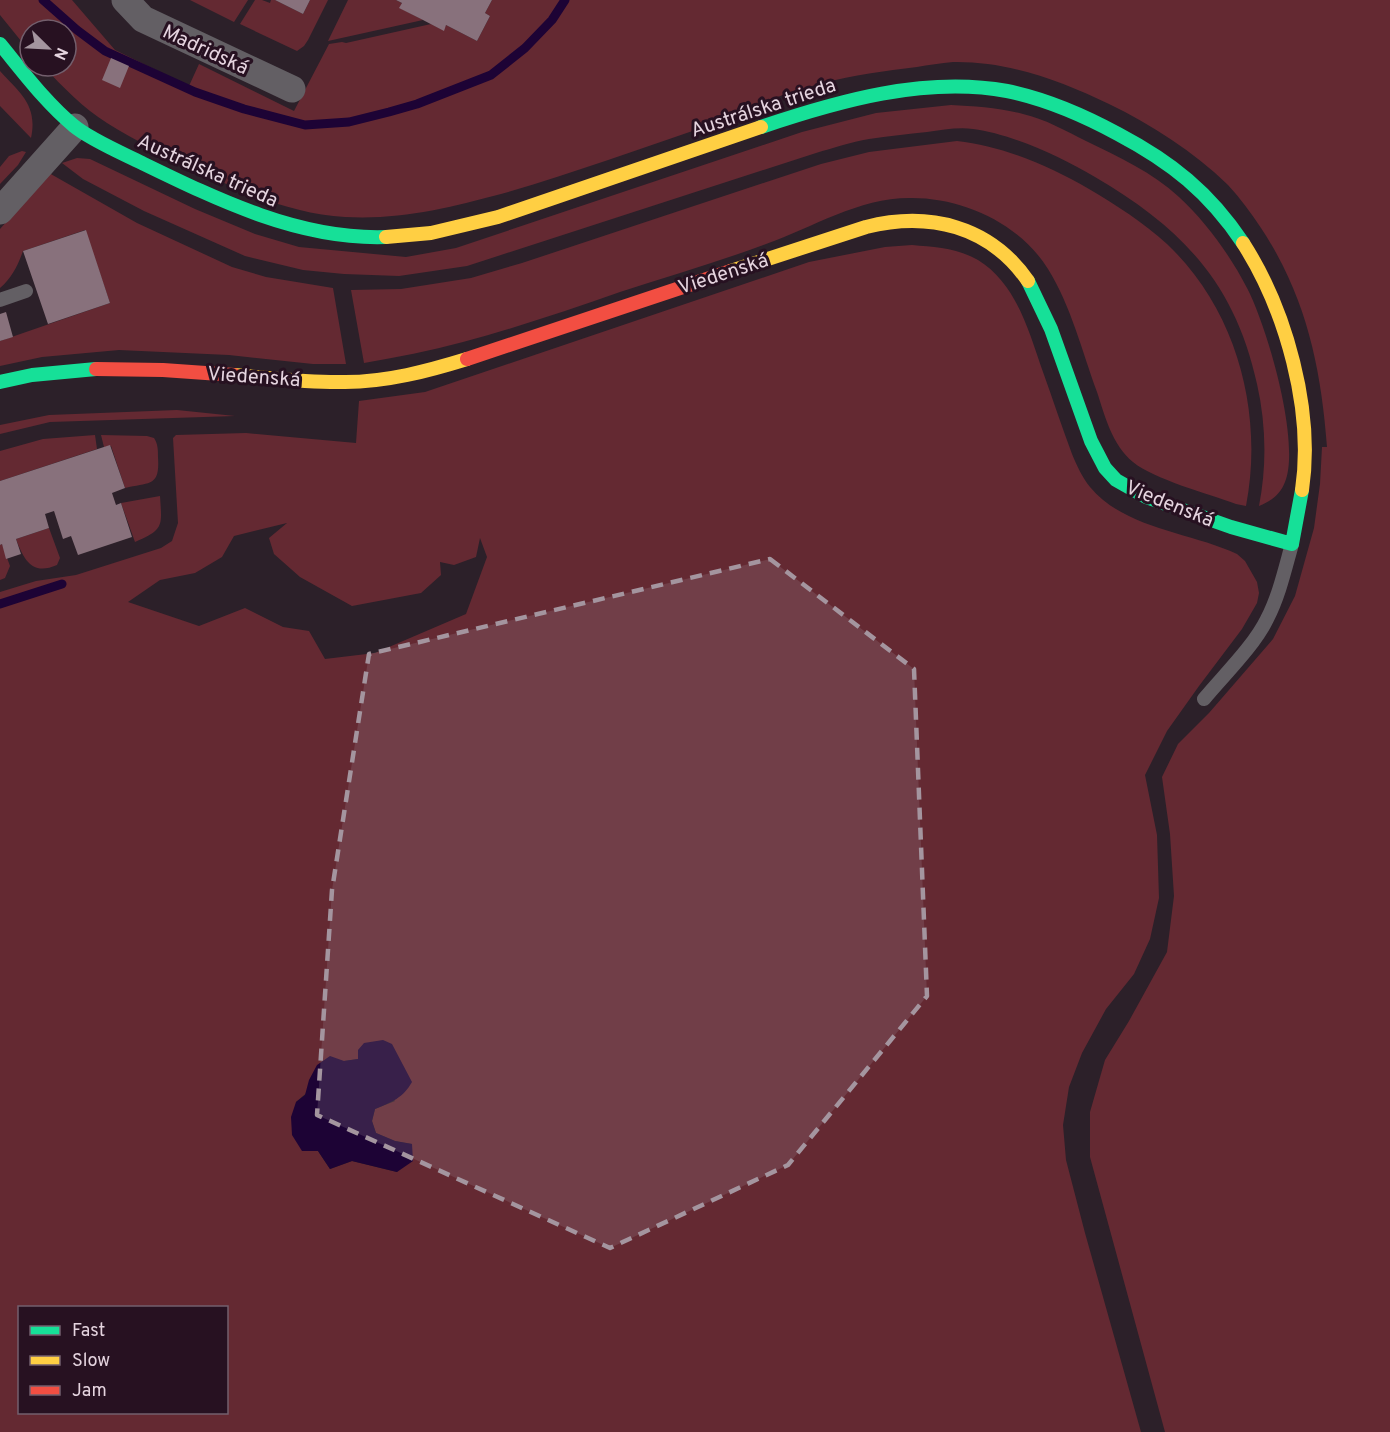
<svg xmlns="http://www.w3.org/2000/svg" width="1390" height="1432" font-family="Overpass,sans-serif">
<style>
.green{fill:#642932;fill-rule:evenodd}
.water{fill:#1d0335}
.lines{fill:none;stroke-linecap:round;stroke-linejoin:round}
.stream{stroke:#1d0335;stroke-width:9}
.building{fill:#88717c}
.lane{stroke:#635f64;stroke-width:14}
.street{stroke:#635f64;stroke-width:27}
.fast{stroke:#16e098;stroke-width:14}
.slow{stroke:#ffcf43;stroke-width:14}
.jam{stroke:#f24e42;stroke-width:14}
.marked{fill:#a4959f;fill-opacity:0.2;stroke:#a4959f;stroke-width:4.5;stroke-dasharray:12 8;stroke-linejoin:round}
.labels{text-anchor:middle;stroke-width:6;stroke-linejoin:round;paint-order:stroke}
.street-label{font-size:20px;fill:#e5d4df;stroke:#271121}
</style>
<rect width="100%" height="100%" fill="#2c2029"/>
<path class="green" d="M0 0H72L115 50 189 86 199 64 294 111 329 44 342 42 346 43 431 24 443 30 446 25 477 41 490 16 485 13 492 0H1390V1432H1165L1090 1157V1112L1105 1060 1129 1021 1167 952 1174 896 1170 834 1162 777 1178 744 1209 713 1273 639 1295 596 1314 528 1320 484 1322 447H1327C1321 367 1306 296 1261 228 1251 213 1240 198 1228 185 1193 151 1152 125 1109 104 1060 80 1007 61 953 62 941 63 928 65 917 67 885 71 853 75 823 83 784 93 745 109 707 122V126C639 149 571 174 501 194 448 208 401 220 345 217 291 214 239 191 191 167 163 154 134 140 107 123 83 108 63 87 43 66H66V30H30V52L0 15Z
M190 0H248L234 22Z
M255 0H262L270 3 271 0H275L303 14 310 0H328L308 40 304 46 297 51 240 24Z
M348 0H396L402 3 400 8 423 20 328 41Z
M0 71C20 93 38 105 31 138L0 106Z
M951 105C975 106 999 108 1023 114 1045 119 1066 131 1086 141 1119 157 1152 172 1179 197 1206 222 1230 255 1247 288 1267 326 1301 443 1285 482 1280 495 1271 501 1259 506 1267 465 1266 424 1257 384 1235 283 1182 228 1095 177 1061 157 1012 134 973 129 958 127 942 130 927 132 908 134 888 136 869 139 851 142 833 148 816 153L467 266 399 276 344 274 303 270 245 256 144 211 83 179 62 163 77 158 90 159 195 209 255 234 299 247 406 257 456 248 802 132 876 113Z
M957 141C1003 146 1049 166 1089 189 1116 205 1143 222 1167 244 1237 310 1264 413 1246 506L1236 504C1209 494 1153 479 1133 462 1112 445 1105 416 1097 392 1082 351 1071 306 1048 269 1020 224 964 198 912 198 860 197 814 227 766 244 718 262 669 276 620 292 568 310 516 328 463 342 430 351 397 357 364 363L351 290 401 289 471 278 522 263 821 164 869 152Z
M22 151 26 152 18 165 0 184V167L9 156Z
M49 173 137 223 232 267 266 277 333 288 346 364H313L229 355 119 350 42 357 0 366V341L110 303 85 230 23 251C18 265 12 278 0 288V229Z
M912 245C935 247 957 248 978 260 1017 284 1029 332 1043 372 1053 400 1062 427 1072 454 1077 466 1082 477 1090 487 1125 529 1190 532 1237 554L1245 561 1257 582 1259 593 1257 603 1242 629 1199 686 1167 731 1145 775 1157 835 1159 898 1150 939 1134 974 1106 1009 1082 1053 1069 1087 1063 1125 1066 1160 1085 1233 1141 1432H0V592L36 581 76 575 161 548 172 541 178 523 173 438 176 435 246 433 356 443 359 401 425 392 809 262 885 247ZM287 523 269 538 274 554 300 577 352 606 421 593 441 575 440 562 454 565 476 557 480 538 487 557 466 614 375 653 325 659 309 631 283 627 245 608 199 626 128 602 160 580 195 573 222 557 234 536ZM358 1059 395 1101 375 1109 372 1121 376 1133 395 1141 412 1144 397 1172 352 1161 330 1169 318 1151 296 1102 344 1061ZM20 1308H226V1412H20Z
M177 410 235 416 50 422 0 434V425L49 415Z
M95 435 97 449 0 481V451L43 439Z
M101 435 147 436 154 438C158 444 158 450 158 457 160 487 150 482 125 488L111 446 104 447Z
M160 496C162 527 164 529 135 542L121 503Z
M49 528 60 558 57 565C32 576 24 560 16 539Z
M2 544 10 566 5 578 0 580V545Z"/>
<path class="water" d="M383 1040 392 1044 412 1082C403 1098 392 1102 375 1109L372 1121 376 1133 395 1141 412 1144 413 1161 397 1172 352 1161 330 1169 318 1151H302L292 1135 291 1117 296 1102 305 1095 309 1080 317 1065 330 1056 344 1061 358 1059V1050L364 1043Z"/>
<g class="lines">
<path class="stream" d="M43 0 77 30 105 51 195 92 244 109 305 125 349 122 389 112 417 104 491 75 525 48 552 20 565 0
M0 604 62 584"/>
</g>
<path class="building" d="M275 0H310L303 14Z
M396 0H492L485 13 490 16 477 41 446 25 444 31 423 20 399 8 402 3Z
M111 58 129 66 120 88 102 80Z
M86 230 110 303 48 324 23 251Z
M6 312 13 337 0 341V314Z
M110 445 125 488 112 493 116 505 121 503 132 537 78 555 71 536 63 539 54 511 45 514 49 528 16 539 21 554 6 559 2 544 0 545V481Z"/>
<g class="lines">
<path class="lane" d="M0 300 26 291
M1204 699C1223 676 1254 646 1267 619 1279 596 1285 569 1292 544"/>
<path class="street" d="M125 0 143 19 292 89
M0 211 75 127"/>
<path class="fast" d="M0 44C23 72 46 103 74 126 91 140 122 153 142 163 218 200 300 240 386 237
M761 127C838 101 925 76 1007 91 1046 99 1083 115 1118 134 1171 162 1209 192 1243 243
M1028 281 1051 329 1091 441 1105 468 1116 480 1146 497 1231 527 1292 544 1302 490
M0 382 32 375 96 369"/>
<path class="slow" d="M386 237 431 233 498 217 761 127
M1243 243C1286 310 1314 410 1302 490
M731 271 866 227C929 211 990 226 1028 281
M234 375C271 378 308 383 345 382 387 382 428 371 467 359"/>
<path class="jam" d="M467 359 731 271
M96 369 163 370 234 375"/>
</g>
<path class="marked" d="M770 559 914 669 927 996 788 1165 610 1248 317 1115 332 890 369 654Z"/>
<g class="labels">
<g class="street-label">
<text transform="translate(206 49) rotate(25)" y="7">Madridská</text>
<text transform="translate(763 107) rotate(-18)" y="7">Austrálska trieda</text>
<text transform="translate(208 170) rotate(24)" y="7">Austrálska trieda</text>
<text transform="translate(723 273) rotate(-18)" y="7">Viedenská</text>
<text transform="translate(254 376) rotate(4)" y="7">Viedenská</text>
<text transform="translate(1170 503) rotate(22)" y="7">Viedenská</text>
</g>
</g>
<rect x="18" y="1306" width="210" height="108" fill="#271121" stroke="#735f6d" stroke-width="1.5"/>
<rect x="30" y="1326" width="30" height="9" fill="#16e098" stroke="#735f6d" stroke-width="1.5"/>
<text x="72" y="1336" font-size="18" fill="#e5d4df">Fast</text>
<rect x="30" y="1356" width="30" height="9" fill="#ffcf43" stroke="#735f6d" stroke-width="1.5"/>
<text x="72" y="1366" font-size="18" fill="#e5d4df">Slow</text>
<rect x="30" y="1386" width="30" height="9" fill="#f24e42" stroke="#735f6d" stroke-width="1.5"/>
<text x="72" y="1396" font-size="18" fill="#e5d4df">Jam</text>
<g transform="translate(48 48) rotate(114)"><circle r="28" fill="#271121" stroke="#735f6d" stroke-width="1.5"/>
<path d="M0-4.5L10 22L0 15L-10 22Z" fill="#a4959f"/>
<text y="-9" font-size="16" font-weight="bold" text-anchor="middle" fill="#e5d4df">N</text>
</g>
</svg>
